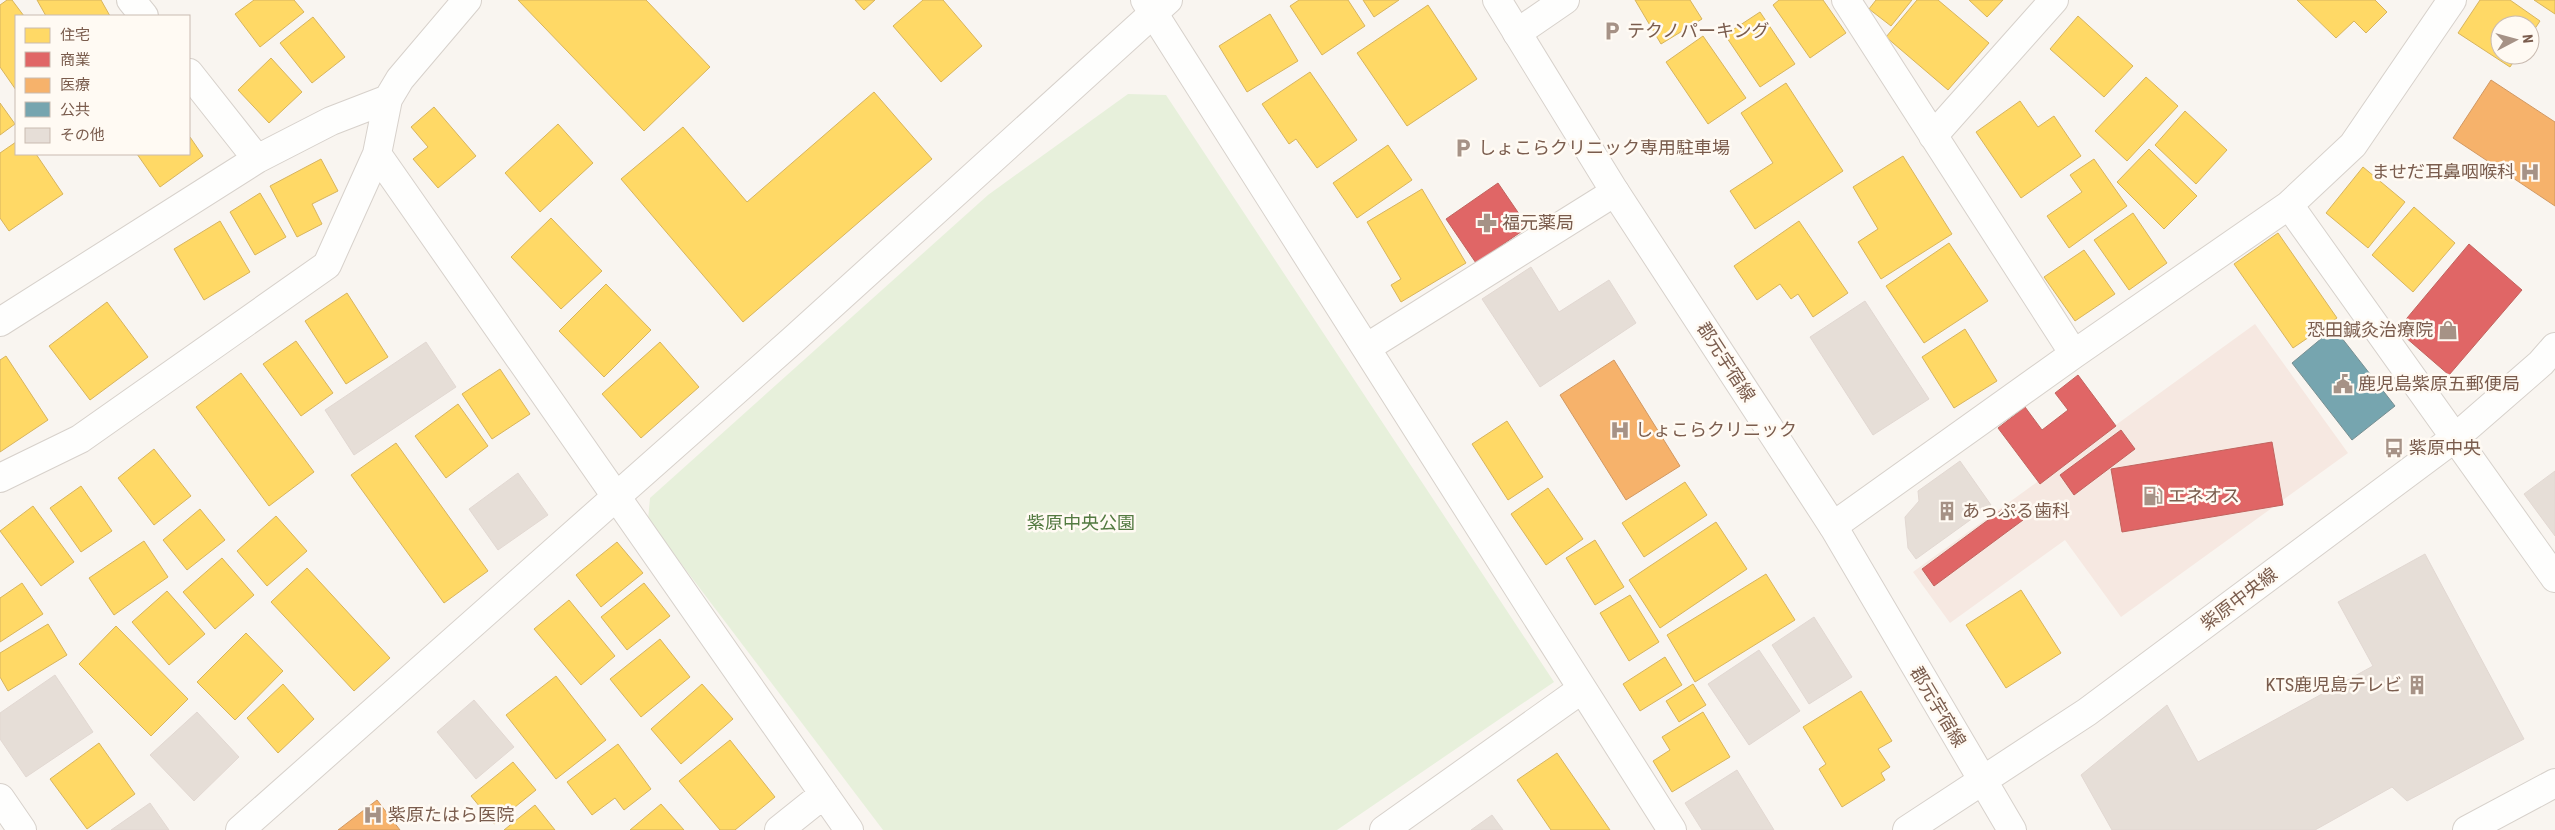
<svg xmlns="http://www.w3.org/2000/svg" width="2555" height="830" font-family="'Roboto Condensed','Noto Sans JP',sans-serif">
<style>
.commercial{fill:#f6e8e1}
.green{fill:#e7f0db}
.homes{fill:#ffd966;stroke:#d7b45e}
.shops{fill:#e06666;stroke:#c1635e}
.health{fill:#f6b26b;stroke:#d19862}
.public{fill:#76a5af;stroke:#778f92}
.building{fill:#e6ded7;stroke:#e2d8d2}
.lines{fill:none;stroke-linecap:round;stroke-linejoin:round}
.minor-casing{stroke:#d7d1cb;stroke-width:30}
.tertiary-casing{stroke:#d7d1cb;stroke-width:30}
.minor{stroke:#fefefd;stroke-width:28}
.tertiary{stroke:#fefefd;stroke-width:28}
.labels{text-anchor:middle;stroke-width:5;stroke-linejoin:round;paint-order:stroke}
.poi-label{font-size:18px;fill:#7a5c4d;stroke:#fffaf3;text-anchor:start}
.street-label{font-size:18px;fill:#7a5c4d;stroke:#fffaf3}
.park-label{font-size:18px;fill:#537a41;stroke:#fffaf3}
</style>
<rect width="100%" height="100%" fill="#f9f5f0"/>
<path class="commercial" d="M2255 324 2348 453 2121 617 2065 540 1950 623 1913 572Z"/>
<path class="green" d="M1128 94 1166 95 1554 682 1337 830H883L648 520 650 498 988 195Z"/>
<path class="homes" d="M7 0H12L24 16H16V90L0 67V5Z
M37 0H101L110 16H46Z
M254 0H294L304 12 260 47 235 14Z
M518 0H646L710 67 644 131Z
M855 0H875L864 10Z
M923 0H943L982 46 941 82 893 26Z
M1299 0H1348L1365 26 1322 55 1290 6Z
M1363 0H1399L1374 17Z
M1635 0H1690L1702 19 1661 44Z
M1779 0H1823L1846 33 1810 58 1773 5Z
M1876 0H1912L1891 26 1869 9Z
M1917 0H1938L1989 43 1948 90 1886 37Z
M1969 0H2003L1987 17Z
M2297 0H2375L2387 12 2366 33 2354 21 2336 38Z
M2480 0H2510L2540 21 2530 36V25H2500V55H2518L2510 67 2458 33Z
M2534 0H2555V14Z
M1428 5 1477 79 1407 126 1357 53Z
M1760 12 1795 64 1760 87 1725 35Z
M1270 14 1298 61 1247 92 1219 46Z
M2078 16 2133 66 2104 97 2050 49Z
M313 17 345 57 312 83 280 43Z
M1703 36 1746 98 1708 124 1666 62Z
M271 58 302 92 269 123 238 90Z
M1310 72 1357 140 1317 168 1296 139 1289 144 1262 104Z
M2146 77 2178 106 2127 161 2095 131Z
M1786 83 1843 171 1755 229 1730 191 1773 163 1741 113Z
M874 92 932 159 743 322 621 179 683 127 747 202Z
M2020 101 2038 127 2054 116 2081 156 2021 198 1976 132Z
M0 103 15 124 0 135Z
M434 107 476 156 438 188 413 159 428 147 411 127Z
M2185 111 2227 150 2196 184 2155 145Z
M558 124 593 163 540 212 505 173Z
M190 137 203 156 160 187 137 154H189Z
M16 142V154H36L63 194 9 231 0 218V153Z
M1388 145 1412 180 1357 218 1333 183Z
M2149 149 2197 196 2164 229 2117 182Z
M1903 156 1952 234 1881 279 1858 242 1878 229 1853 187Z
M321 159 338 191 312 204 322 224 297 237 270 186Z
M2094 159 2127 206 2069 248 2047 216 2082 192 2070 175Z
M2363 167 2405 202 2368 248 2326 213Z
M1422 189 1466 263 1401 302 1391 285 1401 279 1367 222Z
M260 193 286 237 255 255 230 212Z
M2414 207 2455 243 2413 292 2372 255Z
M2133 213 2167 263 2129 290 2094 240Z
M551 218 602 271 561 309 511 257Z
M220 221 250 272 204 300 174 249Z
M1799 221 1848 293 1813 317 1798 294 1791 299 1780 284 1757 300 1734 266Z
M2278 233 2337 318 2293 348 2234 264Z
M1949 243 1988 301 1924 343 1886 286Z
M2084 250 2115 294 2075 321 2044 277Z
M606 284 651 330 604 377 559 331Z
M347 293 388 357 346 384 305 321Z
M107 302 148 357 90 400 49 346Z
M1965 329 1997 381 1954 408 1922 357Z
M296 341 333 393 301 416 263 364Z
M660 342 699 387 641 438 602 394Z
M6 356 48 420 0 452V360Z
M500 369 530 414 492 439 462 394Z
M241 373 314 472 269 506 196 407Z
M458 404 488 446 446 478 415 436Z
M1507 421 1543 477 1508 500 1472 444Z
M396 443 488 571 444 603 351 475Z
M154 449 191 496 154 525 118 478Z
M1685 482 1707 515 1644 557 1622 523Z
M81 486 112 531 81 552 50 508Z
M1548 488 1583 539 1546 565 1511 514Z
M33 506 74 562 41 586 0 531Z
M200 509 225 540 187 570 163 540Z
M276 516 307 551 267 586 237 551Z
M1716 522 1747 569 1660 628 1629 580Z
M1595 540 1624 587 1595 605 1566 558Z
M144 541 168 577 114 615 89 578Z
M617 542 643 573 601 607 576 575Z
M222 558 254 595 215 629 183 592Z
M307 568 390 658 354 691 271 602Z
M1766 574 1795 620 1695 682 1667 635Z
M22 583 43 614 0 642V598Z
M644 583 670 616 627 650 601 617Z
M2021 590 2061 653 2006 688 1966 625Z
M167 591 205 634 169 665 132 622Z
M1630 595 1659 642 1629 661 1600 613Z
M569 600 615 656 581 685 534 629Z
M48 624 67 655 8 691 0 677V653Z
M116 626 188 699 151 736 79 664Z
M246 633 283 671 235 720 197 682Z
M660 639 690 677 641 717 610 679Z
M1665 657 1682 685 1640 711 1623 684Z
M556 676 606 740 556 779 506 715Z
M283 684 314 719 278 753 247 718Z
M702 684 733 719 681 764 651 729Z
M1693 684 1706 705 1679 722 1666 701Z
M1861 691 1892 741 1878 749 1890 767 1881 773 1885 780 1842 807 1819 769 1826 764 1803 727Z
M1703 712 1730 757 1672 792 1653 761 1670 750 1662 737Z
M730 740 775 797 735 830H720L679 781Z
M99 743 135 794 87 829 50 779Z
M618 744 651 789 624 810 615 798 592 815 567 782Z
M1557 753 1610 830H1551L1517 780Z
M513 762 536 790 494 824 471 796Z
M661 804 684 830H630Z
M535 805 555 830H504Z"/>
<path class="shops" d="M1498 183 1528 227 1476 263 1446 219Z
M2469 244 2522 290 2449 375 2397 330Z
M2078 375 2116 426 2040 484 1998 428 2025 407 2042 430 2068 410 2055 393Z
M2121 430 2135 449 2074 495 2060 475Z
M2272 442 2283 505 2122 532 2111 469Z
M2011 503 2023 520 1934 586 1922 569Z"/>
<path class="health" d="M2491 80 2555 122V206L2453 138Z
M1614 360 1680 466 1626 500 1560 395Z
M377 800 400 830H338Z"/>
<path class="public" d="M2334 328 2395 406 2352 440 2292 363Z"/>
<path class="building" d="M1531 267 1559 312 1609 280 1636 323 1540 387 1482 299Z
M1865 301 1929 399 1873 435 1810 337Z
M426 342 456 387 354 455 325 410Z
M1960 461 1991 505 1916 559 1908 548 1905 517 1919 501 1918 491Z
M2555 471V536L2524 494Z
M518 473 548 515 498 550 469 509Z
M2425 554 2524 739 2407 801 2392 787 2315 830H2112L2081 775 2167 705 2198 762 2373 666 2338 602Z
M1814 617 1852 677 1809 704 1772 645Z
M1759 650 1800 711 1749 745 1708 684Z
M55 675 93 732 26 777 0 739V713Z
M474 700 514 747 476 779 437 732Z
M197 712 239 757 194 801 150 755Z
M1737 770 1774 830H1702L1685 803Z
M150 803 169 830H111Z
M1492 815 1503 830H1471Z"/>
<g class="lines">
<defs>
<path id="minor" d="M131 0 144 16
M1145 0 1672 830
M1846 0 2074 354
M1517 33 1565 0
M189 73 257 159
M1933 136 2054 0
M377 154 849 830
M2289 205 2555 578
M0 322 257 159 331 121 388 99
M1366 348 1615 192
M0 478 80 439 327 265 377 154 388 99 400 79 467 0
M1833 526 2074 354 2289 205 2353 145 2452 0
M0 798 22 830
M779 830 824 794
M1384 830 1582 689
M2467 830 2555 783"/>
<path id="tertiary" d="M1497 0 1615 192 1833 526 2012 830
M240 830 793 340 1168 0
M1907 830 2087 712 2456 437 2541 363 2555 347"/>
</defs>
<use href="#minor" class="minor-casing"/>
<use href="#tertiary" class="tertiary-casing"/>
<use href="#minor" class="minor"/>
<use href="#tertiary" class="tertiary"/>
</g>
<defs>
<symbol id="parking-bare" viewBox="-9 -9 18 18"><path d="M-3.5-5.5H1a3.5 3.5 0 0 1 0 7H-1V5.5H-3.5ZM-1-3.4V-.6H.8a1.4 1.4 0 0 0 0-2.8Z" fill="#a69286" stroke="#fffaf3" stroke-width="2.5" paint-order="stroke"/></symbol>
<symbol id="hospital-bare" viewBox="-9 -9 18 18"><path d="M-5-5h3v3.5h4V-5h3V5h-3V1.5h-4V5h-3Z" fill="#a69286" stroke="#fffaf3" stroke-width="2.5" paint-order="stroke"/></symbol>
<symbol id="pharmacy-bare" viewBox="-9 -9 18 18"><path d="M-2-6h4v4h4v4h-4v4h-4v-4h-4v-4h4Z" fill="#a69286" stroke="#fffaf3" stroke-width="2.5" paint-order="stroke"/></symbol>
<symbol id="shop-bare" viewBox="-9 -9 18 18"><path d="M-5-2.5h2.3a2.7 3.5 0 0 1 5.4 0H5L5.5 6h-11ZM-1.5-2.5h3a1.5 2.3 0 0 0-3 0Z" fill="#a69286" stroke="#fffaf3" stroke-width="2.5" paint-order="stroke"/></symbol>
<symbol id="civic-bare" viewBox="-9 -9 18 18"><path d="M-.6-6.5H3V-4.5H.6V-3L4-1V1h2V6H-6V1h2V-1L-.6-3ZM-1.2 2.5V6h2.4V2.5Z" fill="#a69286" stroke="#fffaf3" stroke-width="2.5" paint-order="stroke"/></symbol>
<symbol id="bus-bare" viewBox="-9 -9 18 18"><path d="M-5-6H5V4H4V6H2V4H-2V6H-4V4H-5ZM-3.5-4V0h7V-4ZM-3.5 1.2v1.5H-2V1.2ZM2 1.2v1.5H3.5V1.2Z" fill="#a69286" stroke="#fffaf3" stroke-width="2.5" paint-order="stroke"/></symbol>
<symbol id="fuel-bare" viewBox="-9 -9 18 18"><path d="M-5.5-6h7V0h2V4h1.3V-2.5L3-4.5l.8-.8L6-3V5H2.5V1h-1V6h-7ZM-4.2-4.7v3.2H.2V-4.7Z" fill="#a69286" stroke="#fffaf3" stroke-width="2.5" paint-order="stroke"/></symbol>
<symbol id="building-bare" viewBox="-9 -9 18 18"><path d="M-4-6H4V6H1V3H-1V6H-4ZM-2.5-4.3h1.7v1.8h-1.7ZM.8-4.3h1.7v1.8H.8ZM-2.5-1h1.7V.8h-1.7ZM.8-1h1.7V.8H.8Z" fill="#a69286" stroke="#fffaf3" stroke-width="2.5" paint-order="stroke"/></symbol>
</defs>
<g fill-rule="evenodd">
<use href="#parking-bare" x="1598" y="17" width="28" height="28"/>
<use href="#parking-bare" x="1449" y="134" width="28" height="28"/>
<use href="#hospital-bare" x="2516" y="158" width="28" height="28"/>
<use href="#pharmacy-bare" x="1473" y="209" width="28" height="28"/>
<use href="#shop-bare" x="2434" y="316" width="28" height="28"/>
<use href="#civic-bare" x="2329" y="370" width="28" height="28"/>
<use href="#hospital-bare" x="1606" y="416" width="28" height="28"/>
<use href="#bus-bare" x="2380" y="434" width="28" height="28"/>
<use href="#fuel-bare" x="2139" y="482" width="28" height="28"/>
<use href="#building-bare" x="1933" y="497" width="28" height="28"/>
<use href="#building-bare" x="2403" y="671" width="28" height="28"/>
<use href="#hospital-bare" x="359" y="801" width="28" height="28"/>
</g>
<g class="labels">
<g class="poi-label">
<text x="1627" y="37">テクノパーキング</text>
<text x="1478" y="154">しょこらクリニック専用駐車場</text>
<text x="2515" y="178" text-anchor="end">ませだ耳鼻咽喉科</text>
<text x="1502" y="229">福元薬局</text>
<text x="2433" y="336" text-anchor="end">恐田鍼灸治療院</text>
<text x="2358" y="390">鹿児島紫原五郵便局</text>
<text x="1635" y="436">しょこらクリニック</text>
<text x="2409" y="454">紫原中央</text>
<text x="2168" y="502">エネオス</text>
<text x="1962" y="517">あっぷる歯科</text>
<text x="2402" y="691" text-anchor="end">KTS鹿児島テレビ</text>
<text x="388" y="821">紫原たはら医院</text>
</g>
<g class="street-label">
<text transform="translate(1726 362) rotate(57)" y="6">郡元宇宿線</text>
<text transform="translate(2239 599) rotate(-37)" y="6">紫原中央線</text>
<text transform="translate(1938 707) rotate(59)" y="6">郡元宇宿線</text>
</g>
<g class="park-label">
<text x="1081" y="529">紫原中央公園</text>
</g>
</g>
<rect x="15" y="15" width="175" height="140" fill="#fffaf3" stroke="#cabbb1"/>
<rect x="25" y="28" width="25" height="15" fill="#ffd966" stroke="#cabbb1"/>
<text x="60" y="40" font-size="15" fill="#7a5c4d">住宅</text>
<rect x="25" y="52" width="25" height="15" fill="#e06666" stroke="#cabbb1"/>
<text x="60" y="65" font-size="15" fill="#7a5c4d">商業</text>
<rect x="25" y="78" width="25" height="15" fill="#f6b26b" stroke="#cabbb1"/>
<text x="60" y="90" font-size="15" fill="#7a5c4d">医療</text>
<rect x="25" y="102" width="25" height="15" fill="#76a5af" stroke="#cabbb1"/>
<text x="60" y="115" font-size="15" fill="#7a5c4d">公共</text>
<rect x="25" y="128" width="25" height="15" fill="#e6ded7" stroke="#cabbb1"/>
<text x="60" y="140" font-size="15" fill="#7a5c4d">その他</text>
<g transform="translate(2515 40) rotate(84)"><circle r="24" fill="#fffaf3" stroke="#cabbb1"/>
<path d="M0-4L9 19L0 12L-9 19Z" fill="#a69286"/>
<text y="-8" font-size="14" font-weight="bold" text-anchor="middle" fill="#7a5c4d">N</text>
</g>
</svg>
